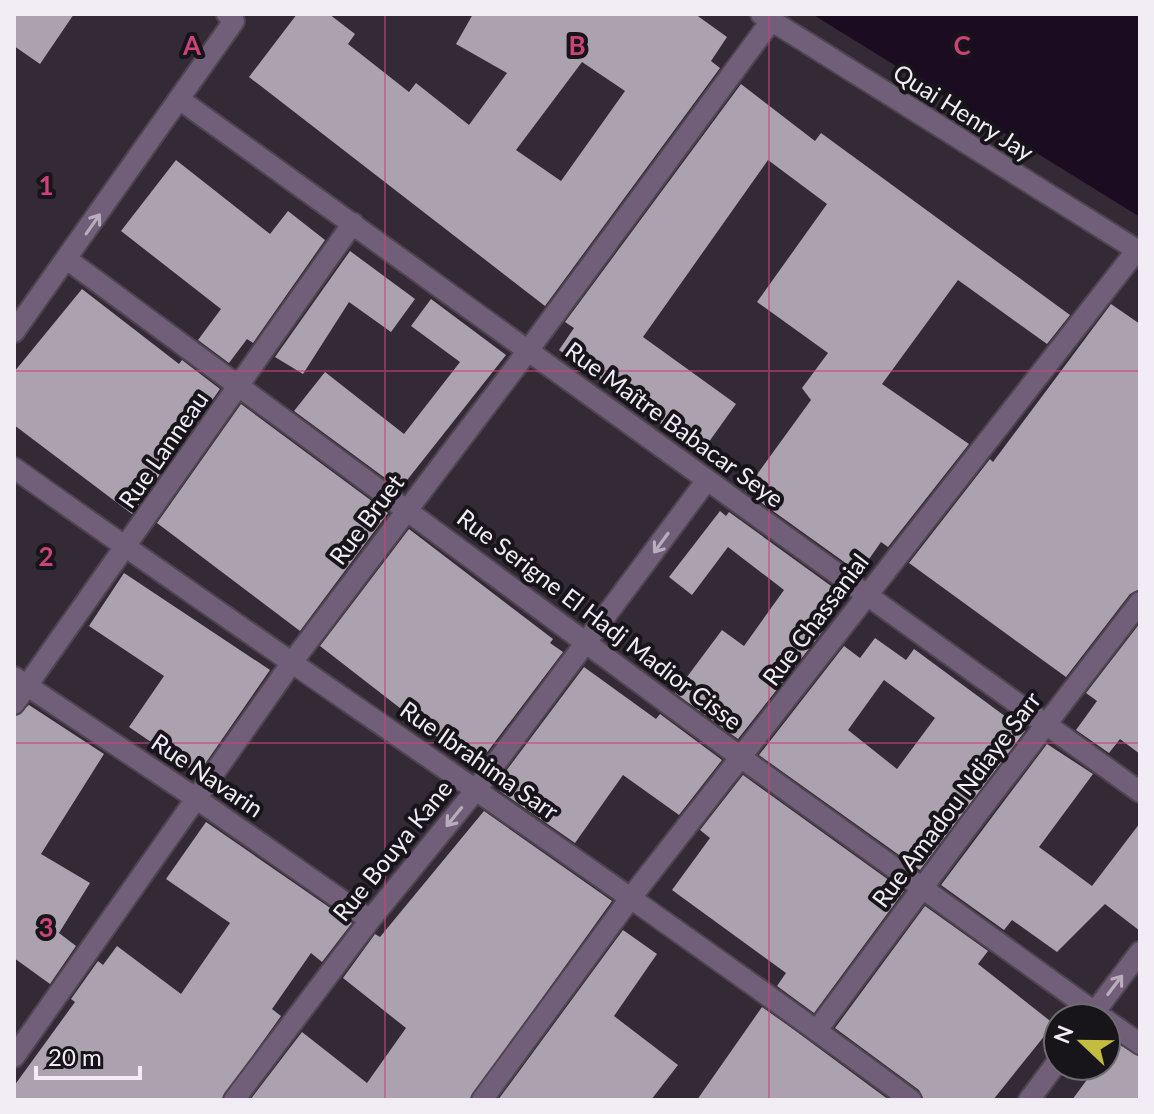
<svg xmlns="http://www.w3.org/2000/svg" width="1154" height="1114" font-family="Lato,sans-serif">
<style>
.water{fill:#1b0c21}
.building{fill:#aca1af;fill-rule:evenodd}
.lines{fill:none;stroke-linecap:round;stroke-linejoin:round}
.minor-casing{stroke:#4e4551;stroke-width:24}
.tertiary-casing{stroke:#4e4551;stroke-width:24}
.minor{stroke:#715e78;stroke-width:20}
.tertiary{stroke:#715e78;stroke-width:20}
.oneway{stroke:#b8adbc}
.grid{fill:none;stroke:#cc437a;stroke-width:2;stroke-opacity:0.55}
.labels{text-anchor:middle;stroke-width:8;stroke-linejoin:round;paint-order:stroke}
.street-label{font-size:24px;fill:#f2edf4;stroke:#18151a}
.grid-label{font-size:26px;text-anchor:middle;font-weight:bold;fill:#cc437a;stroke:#18151a;stroke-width:8;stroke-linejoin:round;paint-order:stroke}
</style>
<rect width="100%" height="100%" fill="#332a36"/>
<path class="water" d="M812 14H1140V217Z"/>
<path class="building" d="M14 14H74L40 64 14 46Z
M297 14H329L355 34 348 44 409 92 416 83 469 125 507 73 456 44 473 14H695L727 37 711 61 720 68 545 306 249 77ZM582 62 625 91 561 181 516 150Z
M741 84 815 141 821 133 1070 315 1047 344 958 280 882 384 969 444 888 547 881 542 867 562 861 559 854 569 745 491 811 400 802 388 828 353 757 302 827 204 768 160 643 337 736 404 701 453 559 350 574 328 565 322Z
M176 160 270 234 288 211 325 240 253 343 247 339 229 363 198 340 221 309 121 231Z
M350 251 415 299 391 332 349 302 303 374 275 357Z
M82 289 179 364 182 360 220 389 132 514 14 425V372Z
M431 299 506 355 400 489 294 411 325 372 404 434 460 362 411 326Z
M1111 304 1140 324V589L1130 594 1066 677 909 563 990 459 993 462Z
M241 404 388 513 300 631 157 523Z
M720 511 726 516 729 512 838 591 814 625 823 631 738 739 675 693 722 630 744 646 784 590 728 547 692 595 669 577Z
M409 529 553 639 550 643 563 652 476 767 320 646Z
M124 573 270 670 198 774 129 727 164 676 89 626Z
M1140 623V754L1120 739 1109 753 1076 730 1097 701 1086 693Z
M875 638 906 660 914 649 1025 731 920 870 759 755 844 646 860 658ZM884 680 935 718 897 769 848 730Z
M584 667 656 719 660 714 722 760 679 815 623 775 575 843 500 791 503 787 497 783Z
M29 705 104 754 41 854 90 883 59 933 76 946 50 984 14 958V717Z
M1047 744 1093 774 1039 847 1092 886 1140 823V931L1105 904 1057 952 1012 920 1004 930 941 885Z
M743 775 904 891 814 1013 777 986 786 973 672 890 710 838 700 830Z
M484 811 612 901 469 1100H250L302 1032 367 1083 406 1028 343 978 375 934 380 937Z
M206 822 352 923 322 962 311 953 272 1009 281 1016 221 1100H14V1086L75 1002 71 999 98 961 103 965 117 946 181 994 230 923 166 879Z
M925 906 988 951 978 964 1054 1024 993 1100H924L919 1090 835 1028Z
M623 930 657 954 614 1016 678 1065 651 1100H498Z
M762 1007 793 1029 889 1100H697Z
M1115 1042 1140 1057V1100H1072L1097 1066H1106V1054Z"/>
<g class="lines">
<defs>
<path id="minor" d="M761 14 1140 252
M179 99 1140 792
M68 260 743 759 1103 1018
M14 468C312 680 617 882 911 1100
M14 677 194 797 370 920
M14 704 353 223
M1090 1018 1140 952
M1106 1020 1140 1044
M817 1030 978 813 1140 602
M14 1057 293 661 527 352 771 21
M234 1100 370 920 475 791 707 480
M482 1100 629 900 1137 250
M1029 1100 1058 1061"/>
<path id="tertiary" d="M14 332 234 21 227 14"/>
</defs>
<use href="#minor" class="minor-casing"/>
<use href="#tertiary" class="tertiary-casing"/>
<use href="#minor" class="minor"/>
<use href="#tertiary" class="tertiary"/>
</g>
<defs><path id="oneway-shaft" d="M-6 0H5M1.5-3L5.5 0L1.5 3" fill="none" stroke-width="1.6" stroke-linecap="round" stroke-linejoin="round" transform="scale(2)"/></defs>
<g class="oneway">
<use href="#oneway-shaft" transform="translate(93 224) rotate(-55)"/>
<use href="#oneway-shaft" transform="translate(661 543) rotate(126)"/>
<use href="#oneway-shaft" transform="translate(454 817) rotate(129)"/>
<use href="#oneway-shaft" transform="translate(1115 985) rotate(-53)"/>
</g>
<path class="grid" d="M385 14V1100M769 14V1100M14 371H1140M14 743H1140"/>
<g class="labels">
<g class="street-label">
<text transform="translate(963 113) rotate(32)" y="8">Quai Henry Jay</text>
<text transform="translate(674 425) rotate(36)" y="8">Rue Maître Babacar Seye</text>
<text transform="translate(164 450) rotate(-55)" y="8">Rue Lanneau</text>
<text transform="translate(367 520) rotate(-53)" y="8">Rue Bruet</text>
<text transform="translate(599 620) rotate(37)" y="8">Rue Serigne El Hadj Madior Cisse</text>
<text transform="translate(816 620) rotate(-53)" y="8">Rue Chassanial</text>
<text transform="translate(479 761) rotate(35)" y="8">Rue Ibrahima Sarr</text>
<text transform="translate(207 776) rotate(34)" y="8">Rue Navarin</text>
<text transform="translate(957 800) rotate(-53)" y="8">Rue Amadou Ndiaye Sarr</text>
<text transform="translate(393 851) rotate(-51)" y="8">Rue Bouya Kane</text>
</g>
</g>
<g class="grid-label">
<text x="192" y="55">A</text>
<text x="577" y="55">B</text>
<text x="962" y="55">C</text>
<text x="46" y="195">1</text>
<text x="46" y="566">2</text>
<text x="46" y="937">3</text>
</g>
<rect width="1154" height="1114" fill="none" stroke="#f2edf4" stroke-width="32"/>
<g transform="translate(1082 1042) rotate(292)"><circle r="38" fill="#18151a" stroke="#6f6b71" stroke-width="2"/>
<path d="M0-6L14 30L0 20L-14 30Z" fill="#c2bd3f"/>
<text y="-12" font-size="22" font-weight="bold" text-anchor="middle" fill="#f2edf4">N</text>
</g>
<path d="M36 1066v12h104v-12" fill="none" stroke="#f2edf4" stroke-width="4"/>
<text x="48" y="1066" font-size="24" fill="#f2edf4" stroke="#18151a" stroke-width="6" paint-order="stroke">20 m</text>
</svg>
